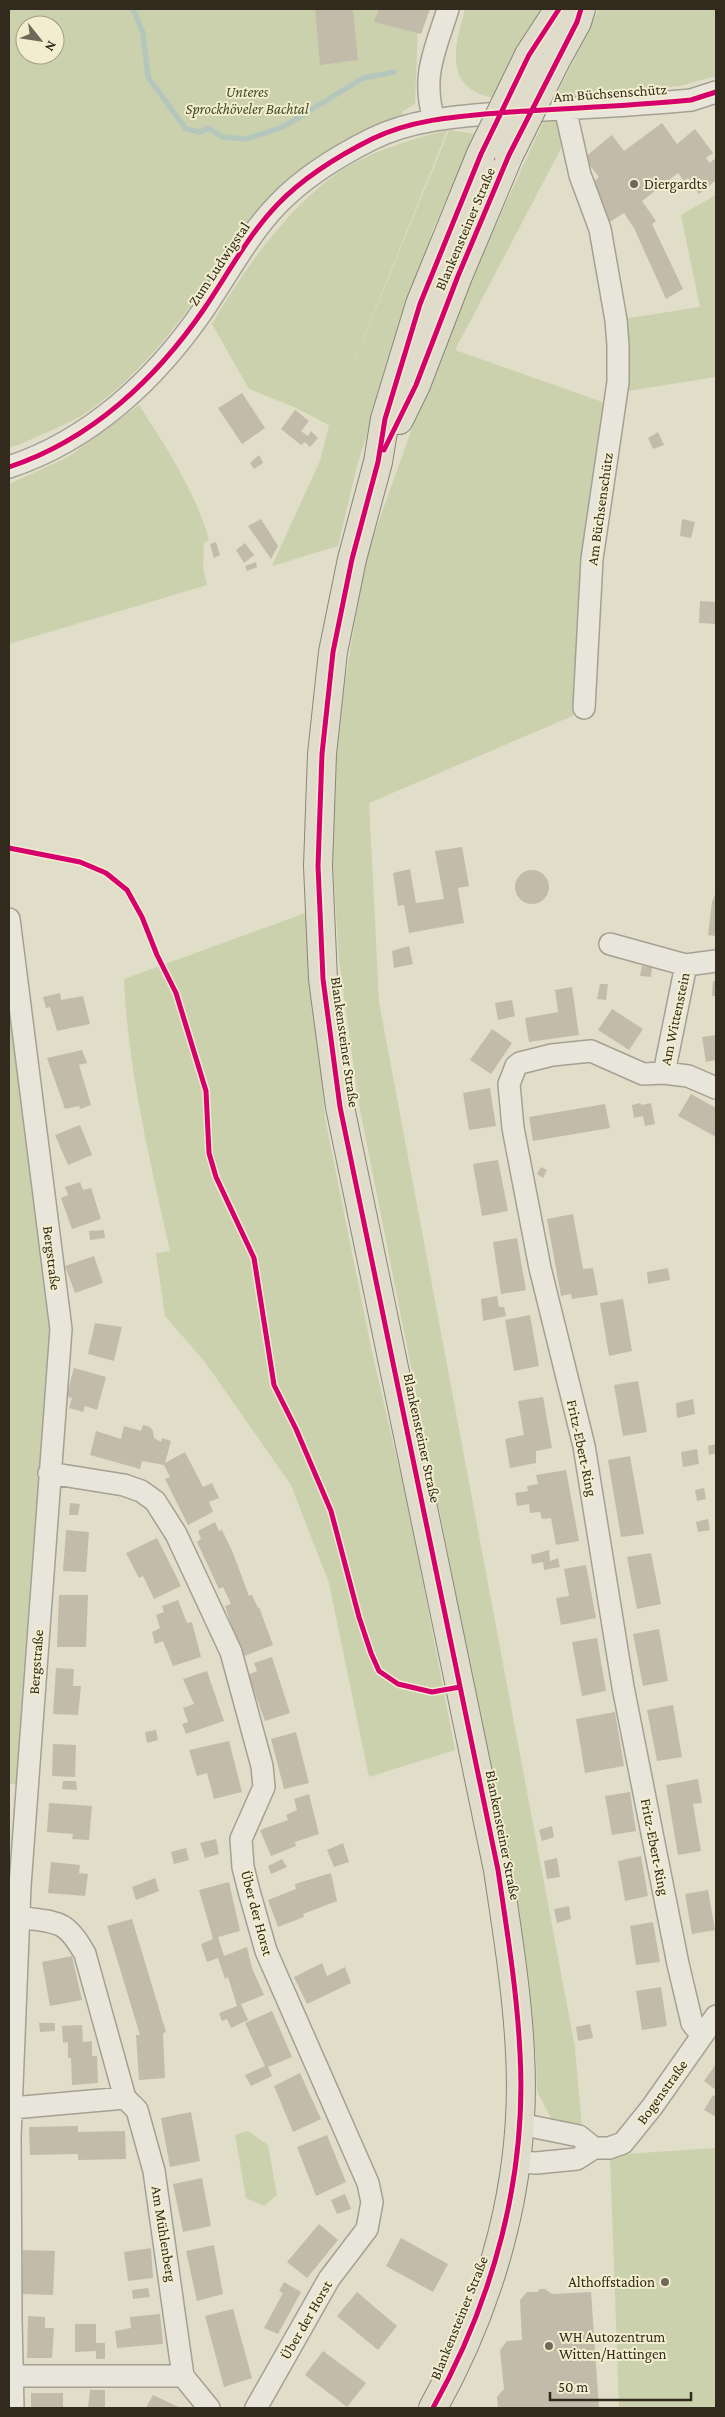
<svg xmlns="http://www.w3.org/2000/svg" width="725" height="2417" font-family="'Crimson Pro',serif">
<style>
.green{fill:#cbd1ac;fill-rule:evenodd}
.lines{fill:none;stroke-linecap:round;stroke-linejoin:round}
.stream{stroke:#b5c6bd;stroke-width:5.5}
.building{fill:#c3bbaa}
.minor-casing{stroke:#a5a093;stroke-width:24}
.major-casing{stroke:#8a8679;stroke-width:30}
.minor{stroke:#e8e6da;stroke-width:21}
.major{stroke:#e0dccc;stroke-width:28}
.major-bridge-casing{stroke:#8a8679;stroke-width:30;stroke-linecap:butt}
.major-bridge{stroke:#e0dccc;stroke-width:28}
.cycleway-casing{stroke:#f2edce;stroke-width:8}
.cycleway{stroke:#d6006c;stroke-width:5}
.poi-dot{fill:#6f6959;stroke:#f2edce;stroke-width:2}
.labels{text-anchor:middle;stroke-width:4;stroke-linejoin:round;paint-order:stroke}
.park-label{font-size:15px;font-style:italic;fill:#3d4d24;stroke:#f2edce}
.street-label{font-size:15px;fill:#322a1c;stroke:#f2edce}
.poi-label{font-size:15px;fill:#322a1c;stroke:#f2edce;text-anchor:start}
</style>
<rect width="100%" height="100%" fill="#e0ddc9"/>
<path class="green" d="M9 9H412L418 22 415 104 403 111 401 116 364 133 216 271 210 268 215 272C178 325 136 381 81 416 62 427 39 435 19 445L9 447ZM25 25H55V55H25Z
M465 9H541L494 98C442 88 455 46 465 9Z
M599 9H716V76L680 86 555 98Z
M563 115 567 137 455 350 611 405 577 714 369 803 379 1002 575 2048 582 2128 552 2120 537 2091 536 2057 510 1867 358 1099 339 960 332 850V762L365 560 445 336 545 118Z
M448 129 333 414 449 130 475 134 433 229 357 466 338 546 272 566 320 461 329 425 294 407 249 389 212 324C244 270 281 216 332 177 365 152 409 141 448 129Z
M716 195V377L621 392 623 319 700 307 681 215Z
M139 405C166 448 195 490 209 540L204 543 203 568 207 585 9 644V484L68 457Z
M308 912 325 1118 372 1352 411 1520 455 1750 369 1777 329 1583 291 1485 205 1362 165 1316 156 1253 170 1251C150 1161 128 1071 124 979Z
M9 982 55 1335 22 1784H9Z
M248 2131 268 2145 277 2195 264 2206 246 2198 235 2135Z
M716 2148V2408H619L610 2155Z"/>
<g class="lines">
<path class="stream" d="M133 9 143 33 148 77 186 129 200 132 208 128 223 137 246 139 283 127 363 78 394 72"/>
</g>
<path class="building" d="M315 9H353L358 60 320 65Z
M379 9H430L421 34 374 22Z
M662 123 677 144 695 129 713 153 706 158 710 163 714 159 716 162V180L699 194 688 178 684 181 678 173 642 201 656 221 652 224 683 289 666 299 634 228 624 213 605 225 588 187 599 177 584 158 612 135 624 151Z
M242 393 265 428 242 444 218 408Z
M295 410 309 421 301 431 308 436 311 431 318 438 310 447 305 442 301 445 281 429Z
M658 432 664 445 653 449 648 438Z
M259 455 263 463 254 469 250 463Z
M261 519 278 546 271 559 248 526Z
M682 519 695 522 691 538 680 536Z
M216 542 220 555 214 558 210 544Z
M245 543 254 555 244 563 236 550Z
M256 562 257 567 247 571 245 566Z
M700 601 716 602V624L699 623Z
M462 847 469 886 458 888 464 923 409 933 404 905 398 906 393 873 410 869 416 903 444 899 435 851Z
M515 887a17 17 0 1 1 34 0a17 17 0 1 1-34 0Z
M716 893V936L708 935 712 902Z
M409 946 413 964 394 968 392 951Z
M642 966 652 967 651 977 640 976Z
M713 981H716V996H712Z
M600 984H608L606 1000 597 999Z
M572 987 579 1035 529 1042 525 1018 558 1012 555 990Z
M60 993 61 1000 83 996 90 1024 57 1031 50 1007 46 1008 43 997Z
M512 1000 515 1016 498 1020 495 1003Z
M612 1009 643 1029 629 1050 598 1030Z
M492 1029 512 1043 491 1074 470 1060Z
M716 1035V1060L706 1062 702 1037Z
M82 1050 87 1063 79 1065 91 1105 80 1109 79 1106 65 1109 47 1058Z
M490 1088 496 1126 469 1130 463 1093Z
M691 1094 716 1108V1137L678 1116Z
M640 1103 642 1105 651 1103 655 1124 645 1126 643 1116 634 1118 632 1105Z
M605 1104 610 1128 533 1141 529 1117Z
M80 1125 92 1155 68 1165 55 1135Z
M498 1160 508 1211 482 1216 473 1164Z
M541 1167 547 1170 543 1178 537 1174Z
M80 1182 83 1190 91 1188 101 1219 72 1229 61 1198 68 1195 65 1187Z
M573 1214 583 1269 593 1268 598 1295 572 1299 571 1294 561 1296 547 1219Z
M104 1230 105 1238 90 1240 89 1231Z
M517 1238 526 1290 501 1294 493 1242Z
M94 1256 103 1283 75 1293 65 1266Z
M668 1268 670 1280 648 1284 647 1272Z
M497 1296 499 1307H504L506 1316 483 1321 481 1299Z
M623 1299 632 1351 609 1356 600 1303Z
M530 1315 539 1366 514 1371 505 1320Z
M95 1323 122 1327 114 1361 88 1354Z
M74 1368 106 1377 97 1410 85 1406 83 1412 69 1408 72 1398 66 1397Z
M638 1381 647 1432 623 1436 614 1385Z
M543 1397 552 1448 536 1451V1463L510 1468 505 1439 524 1435 518 1401Z
M693 1399 695 1414 677 1418 676 1403Z
M143 1425 150 1427 153 1431 154 1438 161 1442 162 1438 171 1441 165 1463 185 1452 203 1487 212 1483 219 1498 209 1502 213 1512 188 1525 165 1479 170 1477 164 1465 142 1461 140 1469 90 1455 96 1431 121 1439 124 1426 141 1431Z
M716 1444V1453L709 1455 708 1446Z
M697 1449 699 1464 683 1467 681 1452Z
M630 1456 644 1534 621 1537 608 1460Z
M566 1470 579 1541 556 1545 551 1518 542 1519 540 1512 530 1513 529 1504 517 1506 515 1493 528 1491 527 1486 538 1484 536 1475Z
M704 1488 706 1499 697 1501 695 1490Z
M70 1503 80 1504 78 1515H69Z
M708 1519 710 1530 698 1532 696 1522Z
M215 1522 219 1531 222 1530 233 1553 249 1596 252 1595 258 1608 259 1607 273 1645 242 1657 225 1606 231 1604 223 1587 219 1589 197 1542 201 1539 198 1531Z
M66 1530 89 1532 86 1572 63 1571Z
M157 1538 181 1586 154 1599 143 1576 139 1578 126 1553Z
M549 1550 550 1561 558 1558 560 1567 544 1570 543 1562 532 1564 531 1555Z
M651 1553 661 1604 637 1609 627 1557Z
M586 1565 596 1618 561 1625 556 1598 569 1596 564 1569Z
M59 1595H88L86 1647H57Z
M178 1600 187 1623 192 1622 201 1657 173 1666 163 1641 155 1644 152 1632 160 1628 156 1615 164 1612 162 1606Z
M659 1629 668 1681 643 1686 633 1634Z
M597 1638 606 1691 582 1696 572 1642Z
M272 1657 290 1713 265 1721 248 1675 257 1671 254 1663Z
M56 1668 74 1669 73 1686H81L78 1715 53 1714Z
M207 1671 224 1721 186 1734 182 1724 188 1722 183 1708 194 1704 183 1679Z
M673 1705 682 1757 657 1761 647 1710Z
M615 1712 624 1766 585 1773 576 1719Z
M156 1730 158 1740 147 1743 145 1732Z
M296 1732 309 1783 284 1789 271 1739Z
M229 1741 242 1792 214 1799 207 1773 197 1776 189 1750Z
M53 1744 76 1745 75 1777 52 1776Z
M698 1779 702 1803 693 1804 701 1851 678 1855 666 1785Z
M63 1781H76L77 1790 62 1789Z
M630 1792 636 1831 612 1835 605 1796Z
M309 1794 319 1834 295 1842 296 1846 271 1856 260 1830 288 1820 286 1815 297 1810 294 1799Z
M49 1803 92 1806 89 1840 72 1839 73 1834 47 1832Z
M552 1826 554 1837 542 1841 539 1830Z
M216 1839 219 1854 205 1858 200 1843Z
M343 1843 349 1862 334 1867 327 1850Z
M186 1848 189 1860 174 1864 171 1852Z
M641 1856 648 1896 625 1901 618 1861Z
M557 1858 560 1877 547 1879 544 1861Z
M282 1859 287 1867 271 1874 268 1866Z
M51 1862 80 1865 79 1873 88 1874 85 1896 48 1893Z
M331 1873 337 1901 303 1914 304 1917 278 1927 268 1900 296 1889 295 1884Z
M155 1878 159 1891 136 1900 132 1887Z
M229 1882 240 1931 218 1937 224 1956 247 1947 252 1968 264 1995 241 2004 248 2020 231 2028 227 2019 222 2021 219 2013 237 2006 228 1977 225 1979 218 1958 207 1962 201 1944 213 1939 199 1890Z
M708 1890 715 1930 692 1934 685 1894Z
M569 1906 571 1919 557 1923 554 1909Z
M132 1919 166 2032 163 2033 165 2078 139 2080 136 2035H140L107 1926Z
M653 1922 660 1962 636 1965 630 1926Z
M72 1956 82 2000 50 2006 42 1962Z
M322 1963 327 1976 345 1967 351 1983 307 2004 294 1977Z
M661 1987 667 2026 642 2030 636 1991Z
M272 2011 292 2057 268 2067 272 2076 251 2086 245 2075 265 2066 245 2023Z
M39 2023H55V2031L40 2032Z
M590 2024 593 2038 578 2041 576 2027Z
M82 2025 83 2042 92 2041V2056H97L98 2083 72 2085 71 2058H68V2042L63 2043 62 2026Z
M716 2064V2090L704 2081Z
M300 2073 321 2119 293 2132 274 2086Z
M713 2095 716 2097V2117L704 2110Z
M191 2112 200 2161 170 2167 161 2118Z
M78 2126V2132L125 2131 126 2159 78 2160V2154L30 2155 29 2127Z
M327 2135 346 2182 316 2196 297 2147Z
M202 2178 211 2226 183 2232 173 2184Z
M345 2194 351 2209 337 2214 331 2200Z
M319 2224 338 2240 307 2278 287 2262Z
M401 2238 448 2264 433 2292 386 2266Z
M214 2245 223 2294 197 2301 186 2251Z
M151 2248 153 2278 128 2281 124 2252Z
M23 2250 55 2251 53 2295 22 2294Z
M284 2282 301 2292 278 2334 264 2328 283 2293 279 2291Z
M148 2288 150 2297 133 2299 132 2290Z
M540 2289H545L552 2294 591 2292 599 2408H498L497 2397 504 2389 500 2350 507 2341 522 2340 520 2300 527 2292H537Z
M357 2292 397 2326 378 2350 337 2316Z
M233 2309 252 2378 224 2387 205 2316Z
M160 2314 163 2344 117 2348 115 2331 131 2328 130 2317Z
M28 2316 45 2317V2328H54L52 2358H27Z
M75 2324H96V2343H105V2359H96V2351L75 2352Z
M323 2351 366 2383 347 2407 305 2375Z
M90 2390H105V2407L88 2408Z
M31 2393H63V2408H31Z
M153 2395 181 2408H146Z"/>
<g class="lines">
<defs>
<path id="minor" d="M565 108 580 175 600 229 616 320 618 345V382L592 559 584 708
M434 120C421 75 435 51 448 9
M9 467C91 440 156 379 204 309 228 274 248 235 278 204 304 177 338 156 372 139 414 118 464 116 510 112 570 108 631 106 691 100L716 92
M9 919 61 1329 20 1886 10 2137 11 2320 13 2408
M610 944 686 965 716 961
M664 1073 686 965
M49 1473 124 1485 141 1491 155 1501 176 1534 231 1652 262 1766 264 1787 241 1839 243 1867 249 1891 266 1951 368 2183 372 2202 367 2229 329 2279 256 2408
M18 1917C57 1923 65 1918 85 1954L125 2098 137 2110 154 2171 183 2376 209 2408
M702 2036 692 2023 678 1964 623 1687 584 1446 540 1268 513 1128 509 1084 516 1066 520 1063 552 1055 591 1051 643 1074 664 1073 688 1076 716 1088
M12 2108 125 2098
M520 2124 579 2136 594 2148
M517 2162 536 2163 577 2159 594 2148H609L623 2143 652 2107 716 2016
M12 2376H183"/>
<path id="major" d="M529 55 559 9
M556 60 577 22 581 9
M399 420 416 385 458 276 509 155
M433 2408C493 2300 527 2178 520 2053 517 1991 507 1931 498 1870L340 1107 323 979 318 866 322 754 333 652 352 559 378 462 385 419 420 304 481 154"/>
</defs>
<use href="#minor" class="minor-casing"/>
<use href="#major" class="major-casing"/>
<use href="#minor" class="minor"/>
<use href="#major" class="major"/>
<defs>
<path id="major-bridge" d="M481 154 529 55
M509 155 556 60"/>
</defs>
<use href="#major-bridge" class="major-bridge-casing"/>
<use href="#major-bridge" class="major-bridge"/>
<defs>
<path id="cycleway" d="M384 450 416 385 458 276 509 155 577 22 581 9
M9 467C91 440 156 379 204 309 228 274 248 235 278 204 304 177 338 156 372 139 414 118 464 116 510 112 570 108 631 106 691 100L716 92
M9 848 80 862 106 873 127 890 142 917 157 955 176 993 206 1091 209 1153 216 1177 254 1258 274 1385 296 1429 331 1511 359 1617 371 1653 379 1671 398 1684 432 1692 460 1687
M433 2408C493 2300 527 2178 520 2053 517 1991 507 1931 498 1870L340 1107 323 979 318 866 322 754 333 652 352 559 378 462 385 419 420 304 481 154 529 55 559 9"/>
</defs>
<use href="#cycleway" class="cycleway-casing"/>
<use href="#cycleway" class="cycleway"/>
</g>
<g class="poi-dot">
<circle cx="634" cy="184" r="5"/>
<circle cx="665" cy="2282" r="5"/>
<circle cx="549" cy="2346" r="5"/>
</g>
<g class="labels">
<g class="park-label">
<text x="247" y="97">Unteres<tspan x="247" dy="17">Sprockhöveler Bachtal</tspan></text>
</g>
<g class="street-label">
<text transform="translate(610 93) rotate(-4)" y="5">Am Büchsenschütz</text>
<text transform="translate(465 229) rotate(-67)" y="5">Blankensteiner Straße</text>
<text transform="translate(219 264) rotate(-56)" y="5">Zum Ludwigstal</text>
<text transform="translate(600 509) rotate(-82)" y="5">Am Büchsenschütz</text>
<text transform="translate(675 1019) rotate(-78)" y="5">Am Wittenstein</text>
<text transform="translate(345 1042) rotate(82)" y="5">Blankensteiner Straße</text>
<text transform="translate(52 1258) rotate(83)" y="5">Bergstraße</text>
<text transform="translate(422 1438) rotate(78)" y="5">Blankensteiner Straße</text>
<text transform="translate(582 1448) rotate(78)" y="5">Fritz-Ebert-Ring</text>
<text transform="translate(36 1662) rotate(-86)" y="5">Bergstraße</text>
<text transform="translate(503 1835) rotate(79)" y="5">Blankensteiner Straße</text>
<text transform="translate(655 1847) rotate(79)" y="5">Fritz-Ebert-Ring</text>
<text transform="translate(257 1913) rotate(75)" y="5">Über der Horst</text>
<text transform="translate(662 2092) rotate(-54)" y="5">Bogenstraße</text>
<text transform="translate(164 2234) rotate(81)" y="5">Am Mühlenberg</text>
<text transform="translate(459 2318) rotate(-68)" y="5">Blankensteiner Straße</text>
<text transform="translate(306 2320) rotate(-60)" y="5">Über der Horst</text>
</g>
<g class="poi-label">
<text x="644" y="189">Diergardts</text>
<text x="655" y="2287" text-anchor="end">Althoffstadion</text>
<text x="559" y="2342">WH Autozentrum<tspan x="559" dy="17">Witten/Hattingen</tspan></text>
</g>
</g>
<rect width="725" height="2417" fill="none" stroke="#322a1c" stroke-width="20"/>
<g transform="translate(40 40) rotate(120)"><circle r="24" fill="#f2edce" stroke="#a59f87"/>
<path d="M0-4L9 19L0 12L-9 19Z" fill="#6f6959"/>
<text y="-8" font-size="14" font-weight="bold" text-anchor="middle" fill="#322a1c">N</text>
</g>
<path d="M550 2392v8h141v-8" fill="none" stroke="#322a1c" stroke-width="2.5"/>
<text x="558" y="2392" font-size="15" fill="#322a1c" stroke="#f2edce" stroke-width="4" paint-order="stroke">50 m</text>
</svg>
